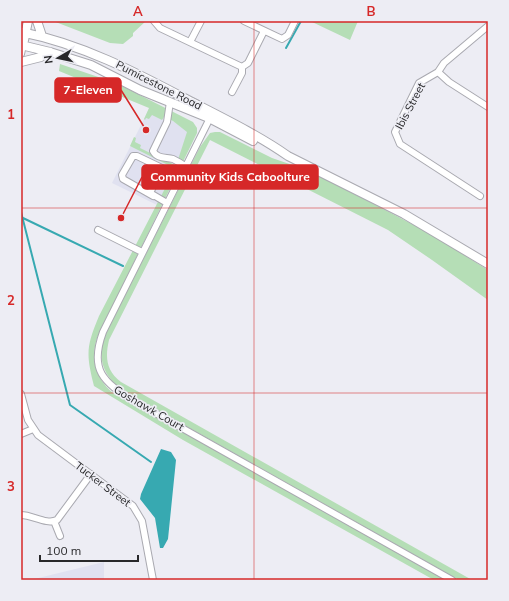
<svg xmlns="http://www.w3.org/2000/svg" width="509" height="601" font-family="Mulish,sans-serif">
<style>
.built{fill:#e0e1f0}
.green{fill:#b5deb6}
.water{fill:#37a9b1}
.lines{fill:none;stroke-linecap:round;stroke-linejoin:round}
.stream{stroke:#37a9b1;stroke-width:2}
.minor-casing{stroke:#a9a9b0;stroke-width:8}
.major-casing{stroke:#a9a9b0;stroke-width:10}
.minor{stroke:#fff;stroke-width:6}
.major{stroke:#fff;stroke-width:8}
.grid{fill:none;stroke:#d62828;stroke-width:1;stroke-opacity:0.55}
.labels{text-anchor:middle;stroke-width:3.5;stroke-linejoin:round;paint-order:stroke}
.street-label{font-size:11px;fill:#28282a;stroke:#ededf4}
.leader{fill:none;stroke:#d62828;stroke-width:1.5}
.callout-dot{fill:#d62828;stroke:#ededf4;stroke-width:1.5}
.callout{fill:#d62828;stroke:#d62828;stroke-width:1.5}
.callout-label{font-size:12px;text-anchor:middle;font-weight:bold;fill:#fff}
.neatline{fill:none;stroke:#d62828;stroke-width:1.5}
.grid-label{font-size:13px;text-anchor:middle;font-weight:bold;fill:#d62828}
</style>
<rect width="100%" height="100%" fill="#ededf4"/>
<path class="built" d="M149 109 188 129 185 145 157 205 112 183Z
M104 562V580H30Z"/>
<path class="green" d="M53 21H146L133 33V36L123 44 110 43Z
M310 21H358L350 40Z
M60 64 116 83 193 122 197 128V133L97 338C90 360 97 382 116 395L447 580H434L183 440 94 386C86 354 86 347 99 316L175 169 187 132 173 121 164 117 162 120 152 115 149 119 146 118 145 120 144 119 149 108 59 71Z
M215 132H220L272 158 307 170 389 212 429 233 488 270V300L432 260 388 230 210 140 109 340C105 357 106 371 121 382L472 580H459L122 390C104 376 97 360 104 337L200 147 210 133Z
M134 137 136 138 135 142 141 145 140 148 175 165 174 168 130 146Z"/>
<path class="water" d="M161 449 171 452 176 460 168 539 163 548H160L155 518 140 499 141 494Z"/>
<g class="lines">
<path class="stream" d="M286 48 301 21
M21 212 70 405 151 462
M23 218 123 266"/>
<defs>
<path id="minor" d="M154 21 160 28 242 67 248 63 264 31
M244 21 282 39 288 35 295 21
M190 42 201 21
M21 54 23 45
M438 72 449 82 488 107
M232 92 242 73V67
M170 102 167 122 153 151C157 159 166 157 173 159 177 161 182 164 185 166
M211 116 103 332C89 370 103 382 134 401L452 580
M153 196 123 179 122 175 133 156H137L162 168 150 193 167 203
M480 196 400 144 395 132 419 83 438 72 444 63 488 26
M98 230 142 252
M21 394 28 420 38 435 133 506 142 521 153 580
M21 434 33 429
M21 515C33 515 46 525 57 520L91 474
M54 521 60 536"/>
<path id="major" d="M37 21 42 36
M21 32C82 44 135 72 190 101 223 118 258 135 288 156L404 214 488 264
M21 45 50 52 91 65 140 90 209 118 253 141
M23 45 28 21
M21 62 41 57 50 52"/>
</defs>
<use href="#minor" class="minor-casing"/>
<use href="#major" class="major-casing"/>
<use href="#minor" class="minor"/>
<use href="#major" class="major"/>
</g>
<path class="grid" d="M254 21V580M21 208H488M21 393H488"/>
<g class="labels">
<g class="street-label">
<text transform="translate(159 85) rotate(27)" y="4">Pumicestone Road</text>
<text transform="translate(410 106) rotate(-62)" y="4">Ibis Street</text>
<text transform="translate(149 408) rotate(30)" y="4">Goshawk Court</text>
<text transform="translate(103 484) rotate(37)" y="4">Tucker Street</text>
</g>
</g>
<path class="leader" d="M146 130L121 90M121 218L142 177"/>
<g class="callout-dot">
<circle cx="146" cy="130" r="4"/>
<circle cx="121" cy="218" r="4"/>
</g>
<g class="callout">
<rect x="55" y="78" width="66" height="24" rx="4"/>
<rect x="142" y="165" width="176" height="24" rx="4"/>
</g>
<g class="callout-label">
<text x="88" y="94">7-Eleven</text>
<text x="230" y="181">Community Kids Caboolture</text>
</g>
<rect width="509" height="601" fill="none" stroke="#ededf4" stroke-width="44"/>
<g transform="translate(58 58) rotate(261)" stroke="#ededf4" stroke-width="3" paint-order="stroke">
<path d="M0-3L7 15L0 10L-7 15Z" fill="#28282a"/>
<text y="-6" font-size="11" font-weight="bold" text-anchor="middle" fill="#28282a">N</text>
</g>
<path d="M40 555v6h98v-6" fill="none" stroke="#28282a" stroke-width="2"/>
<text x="46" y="555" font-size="12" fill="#28282a" stroke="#ededf4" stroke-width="3" paint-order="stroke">100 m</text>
<rect x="22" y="22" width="465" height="557" class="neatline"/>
<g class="grid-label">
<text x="138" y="16">A</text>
<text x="371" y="16">B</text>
<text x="11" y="119">1</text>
<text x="11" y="305">2</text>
<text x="11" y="491">3</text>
</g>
</svg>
